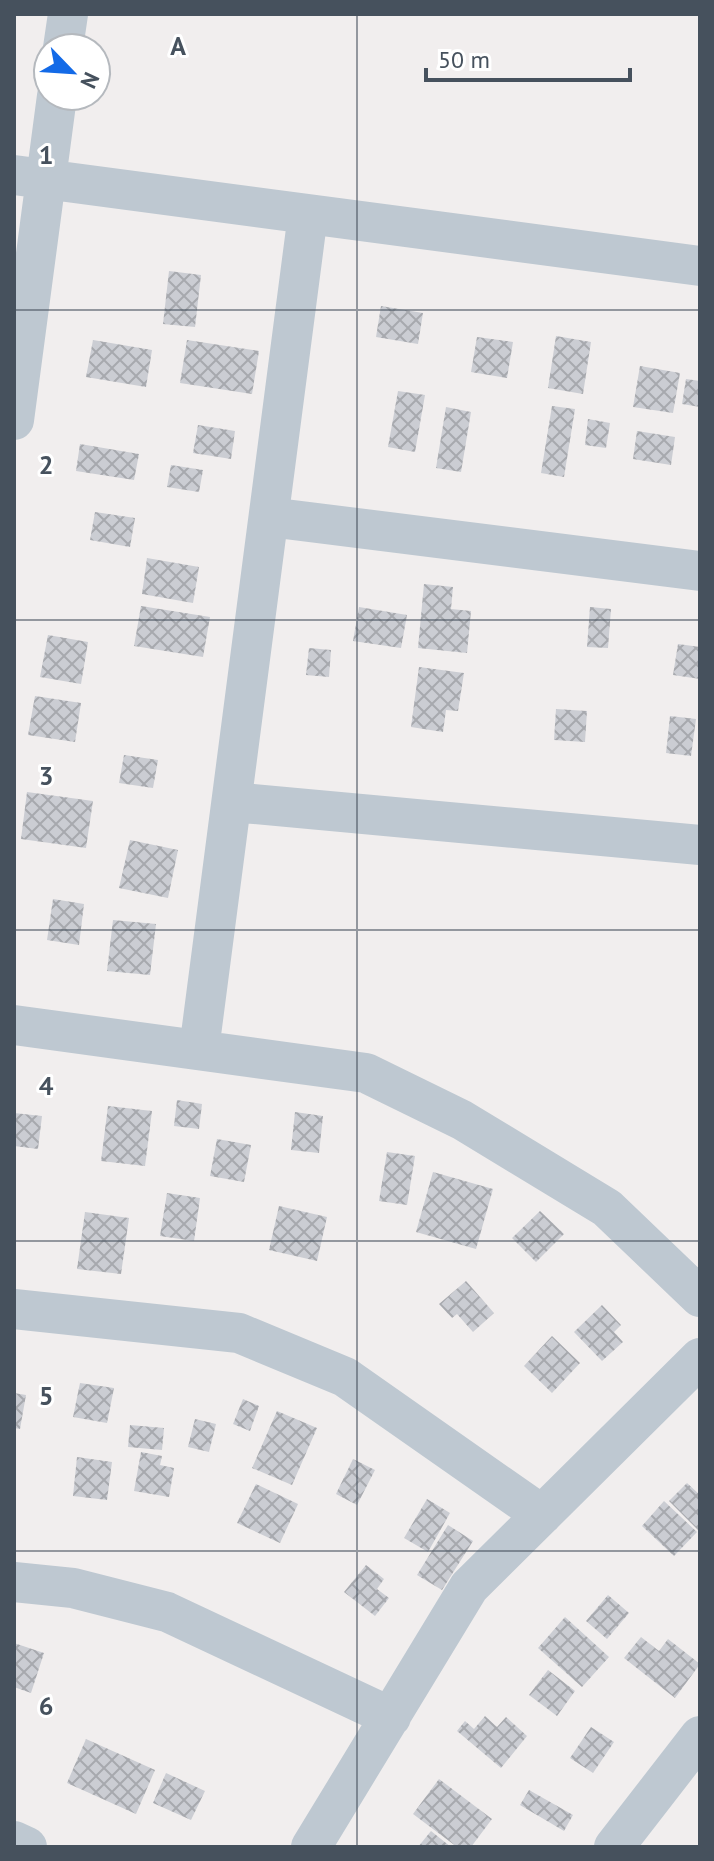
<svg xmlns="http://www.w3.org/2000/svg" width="714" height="1861" font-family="'PT Sans',sans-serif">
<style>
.building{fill:url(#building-cross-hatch)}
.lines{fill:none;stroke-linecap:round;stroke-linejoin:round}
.minor{stroke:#bec8d1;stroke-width:40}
.grid{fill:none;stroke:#46515d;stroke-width:2;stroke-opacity:0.55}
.grid-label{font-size:26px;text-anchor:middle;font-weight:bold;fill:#46515d;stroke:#fff;stroke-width:6;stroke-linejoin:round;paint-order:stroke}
</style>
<defs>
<pattern id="building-cross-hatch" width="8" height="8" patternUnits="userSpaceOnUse" patternTransform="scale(2)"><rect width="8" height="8" fill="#cbcdd3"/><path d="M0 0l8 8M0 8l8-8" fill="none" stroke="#a7a9ae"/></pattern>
</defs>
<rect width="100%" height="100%" fill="#f1eeee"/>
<path class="building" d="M169 271 201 275 195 327 163 324Z
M381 306 423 313 418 344 376 337Z
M556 336 591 342 583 394 548 388Z
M477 337 513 342 507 378 471 372Z
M93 340 152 350 146 387 86 377Z
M187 340 259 351 252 394 180 383Z
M640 366 680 373 673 413 633 407Z
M686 379 700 381V407L682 404Z
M398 391 425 395 415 452 388 447Z
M552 406 575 409 564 477 541 473Z
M446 407 471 412 461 472 436 468Z
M588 419 610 423 606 448 585 445Z
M198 425 235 431 231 459 193 453Z
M637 431 675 437 671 465 633 459Z
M80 444 139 454 134 480 76 471Z
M171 465 203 470 199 492 167 487Z
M95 512 135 518 130 547 90 540Z
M147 558 199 567 193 603 142 594Z
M424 584 453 587 451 609 471 611 467 653 418 648Z
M141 606 210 617 203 657 134 646Z
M359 607 407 615 401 648 353 641Z
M590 607 611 609 608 648 587 647Z
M48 635 88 642 81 684 40 677Z
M678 644 700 647V679L673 675Z
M309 648 331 650 329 677 306 675Z
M419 667 464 673 458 711 446 710 443 732 411 727Z
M35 696 81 703 75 742 28 735Z
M556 709 587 711 585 742 554 740Z
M670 716 696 719 691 756 666 753Z
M124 755 158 760 153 788 119 783Z
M27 792 93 801 86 848 21 839Z
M130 840 178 850 168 898 119 888Z
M53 899 84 904 79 945 47 940Z
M113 920 156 924 150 975 107 971Z
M177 1100 202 1104 199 1129 174 1126Z
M108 1106 152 1111 145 1166 101 1161Z
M295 1112 323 1116 319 1153 291 1150Z
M14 1113 42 1116 38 1149 14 1146Z
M217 1139 251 1145 244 1182 210 1176Z
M387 1152 415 1156 407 1205 379 1201Z
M433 1172 493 1189 476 1249 416 1232Z
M167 1193 200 1198 194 1241 160 1236Z
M279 1206 327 1217 317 1261 269 1250Z
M540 1211 564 1234 536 1262 512 1238Z
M85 1212 129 1218 121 1274 77 1269Z
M466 1281 494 1313 473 1332 457 1314 452 1318 439 1304Z
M602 1305 621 1325 614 1332 623 1342 602 1361 574 1332Z
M552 1336 580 1363 552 1393 524 1366Z
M80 1383 114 1388 107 1423 73 1417Z
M14 1393 26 1395 20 1429 14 1428Z
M243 1399 259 1406 250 1431 233 1424Z
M277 1411 317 1428 292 1485 252 1468Z
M195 1419 216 1424 209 1452 188 1447Z
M130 1425 164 1428 162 1450 128 1447Z
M141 1452 162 1456 160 1465 174 1468 169 1497 134 1491Z
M77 1457 112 1462 107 1500 73 1496Z
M353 1459 375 1470 357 1505 336 1494Z
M687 1483 700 1495V1532L669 1501Z
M256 1484 298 1504 280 1543 237 1523Z
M427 1499 450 1513 428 1552 404 1538Z
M664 1501 697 1532 674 1556 642 1526Z
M448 1525 473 1541 442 1590 417 1575Z
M366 1565 384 1579 377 1589 389 1598 375 1616 344 1592Z
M608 1595 629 1613 607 1639 586 1621Z
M565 1617 609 1657 582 1687 538 1648Z
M641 1637 659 1651 668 1639 700 1664 675 1698 624 1658Z
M14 1643 44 1653 31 1693 14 1687Z
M548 1670 575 1691 557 1716 529 1695Z
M485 1716 497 1727 506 1717 527 1736 501 1768 457 1731 465 1721 474 1729Z
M591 1727 614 1742 593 1773 570 1758Z
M86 1739 155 1770 136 1814 67 1783Z
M166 1773 205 1791 191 1820 153 1803Z
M439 1779 492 1819 471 1847H457L413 1814Z
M529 1790 573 1815 564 1831 520 1805Z
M431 1831 451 1847H418Z"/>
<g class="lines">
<path class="minor" d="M63 48 68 14
M14 175 700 266
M14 420 57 96
M269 517 700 571
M232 802 700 845
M14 1025 366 1073 462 1120 607 1208 700 1297
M199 1050 308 214
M14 1309 239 1333 345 1377 542 1515
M14 1582 73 1588 167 1612 391 1717
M14 1841 27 1847
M311 1847 469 1587 700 1358
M614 1847 700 1736"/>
</g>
<path class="grid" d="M357 14V1847M14 310H700M14 620H700M14 930H700M14 1241H700M14 1551H700"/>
<g class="grid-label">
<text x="178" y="55">A</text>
<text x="46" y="164">1</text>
<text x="46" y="474">2</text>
<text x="46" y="785">3</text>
<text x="46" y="1095">4</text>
<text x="46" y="1405">5</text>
<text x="46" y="1715">6</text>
</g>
<rect width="714" height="1861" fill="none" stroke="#46515d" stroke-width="32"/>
<g transform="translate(72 72) rotate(115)"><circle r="38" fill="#ffffff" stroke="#b5b9be" stroke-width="2"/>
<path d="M0-6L14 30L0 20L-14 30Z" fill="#136ae7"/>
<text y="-12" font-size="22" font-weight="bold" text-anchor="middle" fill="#46515d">N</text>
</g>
<path d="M426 68v12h204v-12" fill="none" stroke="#46515d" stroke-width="4"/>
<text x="438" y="68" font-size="24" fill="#46515d" stroke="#ffffff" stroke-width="6" paint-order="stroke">50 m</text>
</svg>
